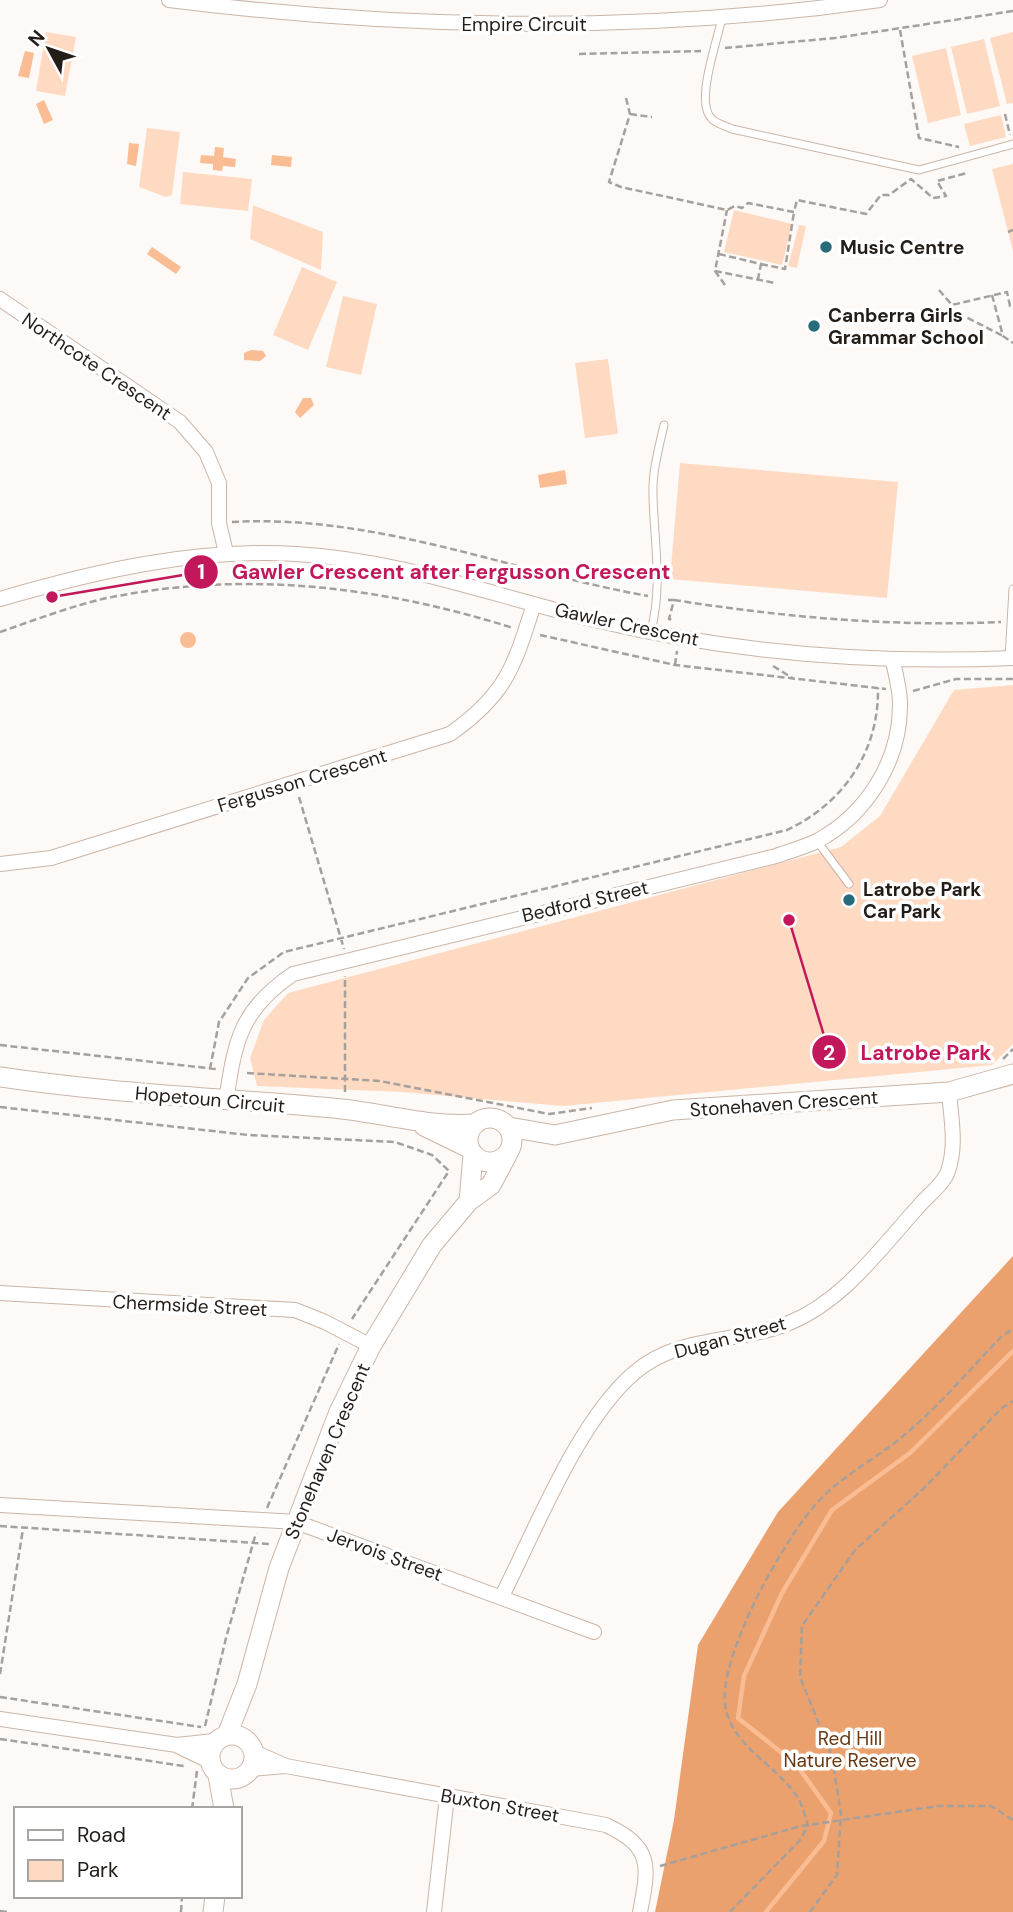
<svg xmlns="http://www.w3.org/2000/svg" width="1013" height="1912" font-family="'DM Sans',sans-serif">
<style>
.green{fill:#fedac3}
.forest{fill:#eba16d}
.water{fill:#f9bc93}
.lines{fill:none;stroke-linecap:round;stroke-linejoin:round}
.stream{stroke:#f9bc93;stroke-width:4.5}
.lane-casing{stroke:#cab5a7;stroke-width:9}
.street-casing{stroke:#cab5a7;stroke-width:16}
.secondary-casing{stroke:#cab5a7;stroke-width:21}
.path{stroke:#a5a09c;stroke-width:2.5;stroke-dasharray:7 3.5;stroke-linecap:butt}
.lane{stroke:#fff;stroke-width:7}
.street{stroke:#fff;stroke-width:14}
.secondary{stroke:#fff;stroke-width:19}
.poi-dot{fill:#286c7c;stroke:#fff;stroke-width:2.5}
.labels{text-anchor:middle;stroke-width:7;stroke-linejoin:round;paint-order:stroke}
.street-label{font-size:19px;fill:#241c17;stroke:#fff}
.poi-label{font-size:19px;font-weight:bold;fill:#241c17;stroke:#fff;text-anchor:start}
.park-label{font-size:19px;fill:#673710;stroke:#fff}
.leader{fill:none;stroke:#c2185b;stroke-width:2.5}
.callout-dot{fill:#c2185b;stroke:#fff;stroke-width:2.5}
.mark-label{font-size:21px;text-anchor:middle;font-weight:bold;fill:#fff}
.callout-label{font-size:21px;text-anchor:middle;font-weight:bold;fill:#c2185b;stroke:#fff;stroke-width:7;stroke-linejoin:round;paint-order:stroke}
</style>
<rect width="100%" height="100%" fill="#fdf9f6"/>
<path class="green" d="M46 32 76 37 65 96 36 91Z
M1013 32V103L1007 104 990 38Z
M984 39 1000 106 967 114 951 47Z
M946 48 961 115 928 123 912 56Z
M1001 115 1006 137 970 146 964 124Z
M147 128 180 132 172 195 166 197 139 187Z
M1013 164V251L992 169Z
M183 172 252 179 248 211 180 204Z
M253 205 323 232 321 270 250 239Z
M734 210 792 224 782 265 724 252Z
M799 225 806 226 797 268 788 266Z
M302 267 337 282 308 350 273 335Z
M343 296 377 304 361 375 326 367Z
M608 359 618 434 585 438 575 363Z
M680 463 898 482 887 598 670 579Z
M1013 685V1044L992 1065 563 1106 402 1092 257 1086 250 1058 264 1020 288 993 841 847 880 816 954 690Z"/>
<path class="forest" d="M1013 1256V1912H655L674 1820 698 1645 778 1512Z"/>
<path class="water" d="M25 51 34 53 29 78 18 76Z
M44 100 53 120 44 124 36 104Z
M129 143 139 144 136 166 127 164Z
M215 147 224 148 223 157 236 159 235 167 223 166 222 171 213 170V164L200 163 201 155 214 156Z
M272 155 292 157 291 167 271 165Z
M152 247 181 267 176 274 147 254Z
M251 350 263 351 266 356 260 361 244 360V353Z
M303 398H311L314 405 300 418 295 412Z
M565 470 567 484 540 488 538 475Z
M180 640a8 8 0 1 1 16 0a8 8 0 1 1-16 0Z"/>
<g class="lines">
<path class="stream" d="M766 1912 824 1841 831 1813 796 1764 738 1718 744 1676 782 1593 832 1510 910 1453 1013 1351"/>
<defs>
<path id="lane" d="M722 17C718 40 694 103 712 119 717 124 726 126 732 129L919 170 1013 144
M651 631C663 585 654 542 653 495 652 472 659 447 664 425
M1009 658 1013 589
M817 841 849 884"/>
<path id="street" d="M169 0C407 30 642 34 880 0
M0 299 180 422 206 452 219 483V523L226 553
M0 599C96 571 195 548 296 554 402 560 497 597 599 621 734 653 874 664 1013 658
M0 864 51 858 450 734C506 695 514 667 534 604
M226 1101C235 1041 240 1010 293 974L776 856C790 851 805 847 817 841 867 814 901 760 900 703 900 689 895 673 893 660
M0 1293 295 1310 325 1322 371 1346
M0 1505 296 1522 594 1632
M502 1596C536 1529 578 1421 634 1373 679 1334 738 1344 789 1323 843 1301 880 1249 918 1207 927 1196 944 1184 948 1171 957 1145 951 1118 949 1092
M0 1719 177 1745 214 1741
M178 1746 209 1761
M254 1752 286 1766 606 1825C653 1847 649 1866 640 1912
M250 1769 285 1766
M434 1912 447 1796"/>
<path id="secondary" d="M0 1077C113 1094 228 1098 342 1109 387 1114 428 1127 474 1124
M468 1140a22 22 0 1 1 44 0a22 22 0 1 1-44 0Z
M424 1126 469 1148
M509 1127 555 1135 673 1110 949 1092 1013 1074
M469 1201 473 1155
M210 1757a22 22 0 1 1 44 0a22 22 0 1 1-44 0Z
M227 1735 247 1684 279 1568 339 1412 371 1346 432 1245 469 1201 491 1185 507 1155
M218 1775 224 1809
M213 1912 215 1896"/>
</defs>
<use href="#lane" class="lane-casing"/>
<use href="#street" class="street-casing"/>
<use href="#secondary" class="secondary-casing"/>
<path class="path" d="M900 30 919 138 959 147
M725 48 835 38 1013 11
M579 54 701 51
M626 98 630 114 609 182 621 187 727 210 735 206 742 208 748 203 794 212 797 200 866 214 881 195H889L911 179 933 198 946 196 937 181 967 173
M630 114 652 117
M1005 114 1010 135
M1008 232 1013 230
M719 254 761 264 758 279
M761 264 785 269 794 212
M715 271 775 283
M725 285 715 271 727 210
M939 290 952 305 1007 292 1010 306 1013 305
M992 295 1003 336 1013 343
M952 305 956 312 1003 336
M232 522C377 514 508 571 648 596
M668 600H674L669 619 673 620
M674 600C783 617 891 627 1001 622
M0 632C35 620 71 606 107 598 245 570 380 586 513 628
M540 635 675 665 886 689
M675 665 677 651
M773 666 794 679
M913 691 956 679H1013
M299 797 344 949
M0 1045 216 1069
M1003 1059 1013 1049
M210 1069 219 1022 248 978 284 952 787 830C844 803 879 751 878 688
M247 1073 380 1081 549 1114 592 1108
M345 1092V976
M0 1107 248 1135 395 1142 432 1155 449 1171 352 1319
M267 1508 339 1344
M0 1526 270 1544
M0 1674 23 1529
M0 1697 201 1727
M205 1726 226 1638 256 1533
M0 1739 184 1766
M192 1809 197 1771
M660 1866 801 1826 938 1806H991L1013 1820
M0 1911 8 1912
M181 1912 182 1896
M730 1912 801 1839 808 1825C805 1817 803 1807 799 1800 779 1765 730 1747 725 1704 720 1653 783 1541 817 1503 839 1478 870 1462 897 1441 935 1411 968 1371 1002 1336L1013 1329
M810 1912 837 1875 841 1815 832 1756 800 1677 802 1626 855 1550 920 1492 1002 1408 1013 1401"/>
<use href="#lane" class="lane"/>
<use href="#street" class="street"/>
<use href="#secondary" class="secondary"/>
</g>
<g class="poi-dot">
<circle cx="826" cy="247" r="7"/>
<circle cx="814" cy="326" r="7"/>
<circle cx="849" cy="900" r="7"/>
</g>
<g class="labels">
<g class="street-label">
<text x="524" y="31">Empire Circuit</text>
<text transform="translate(97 366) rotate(34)" y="7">Northcote Crescent</text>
<text transform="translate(627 624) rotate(12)" y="7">Gawler Crescent</text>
<text transform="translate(302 780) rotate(-17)" y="7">Fergusson Crescent</text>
<text transform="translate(585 901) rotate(-13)" y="7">Bedford Street</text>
<text transform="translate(210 1099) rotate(5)" y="7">Hopetoun Circuit</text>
<text transform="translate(784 1103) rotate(-4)" y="7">Stonehaven Crescent</text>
<text transform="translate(190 1305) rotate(3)" y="7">Chermside Street</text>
<text transform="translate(730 1337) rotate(-15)" y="7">Dugan Street</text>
<text transform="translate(327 1451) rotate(-67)" y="7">Stonehaven Crescent</text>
<text transform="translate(385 1554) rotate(20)" y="7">Jervois Street</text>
<text transform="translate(500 1805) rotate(10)" y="7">Buxton Street</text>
</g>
<g class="poi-label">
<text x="840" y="254">Music Centre</text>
<text x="828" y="322">Canberra Girls<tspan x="828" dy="22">Grammar School</tspan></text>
<text x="863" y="896">Latrobe Park<tspan x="863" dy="22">Car Park</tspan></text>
</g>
<g class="park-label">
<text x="850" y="1745">Red Hill<tspan x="850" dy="22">Nature Reserve</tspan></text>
</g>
</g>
<path class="leader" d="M52 597L201 572M789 920L829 1052"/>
<g class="callout-dot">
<circle cx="52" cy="597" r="7"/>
<circle cx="789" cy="920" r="7"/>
<circle cx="201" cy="572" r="18"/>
<circle cx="829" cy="1052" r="18"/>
</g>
<g class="mark-label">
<text x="201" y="579">1</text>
<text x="829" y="1060">2</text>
</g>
<g class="callout-label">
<text x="451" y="579">Gawler Crescent after Fergusson Crescent</text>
<text x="926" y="1060">Latrobe Park</text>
</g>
<rect x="14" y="1807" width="228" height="91" fill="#ffffff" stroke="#a7a4a2" stroke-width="2"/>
<rect x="28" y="1830" width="35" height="10" fill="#ffffff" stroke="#a7a4a2" stroke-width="2"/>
<text x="77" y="1842" font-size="21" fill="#241c17">Road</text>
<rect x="28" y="1860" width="35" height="21" fill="#fedac3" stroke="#a7a4a2" stroke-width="2"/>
<text x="77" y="1877" font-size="21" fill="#241c17">Park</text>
<g transform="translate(49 49) rotate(310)" stroke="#ffffff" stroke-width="5" paint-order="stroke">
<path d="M0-5L12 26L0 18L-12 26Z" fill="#241c17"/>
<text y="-10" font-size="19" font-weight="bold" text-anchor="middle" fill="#241c17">N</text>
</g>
</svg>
